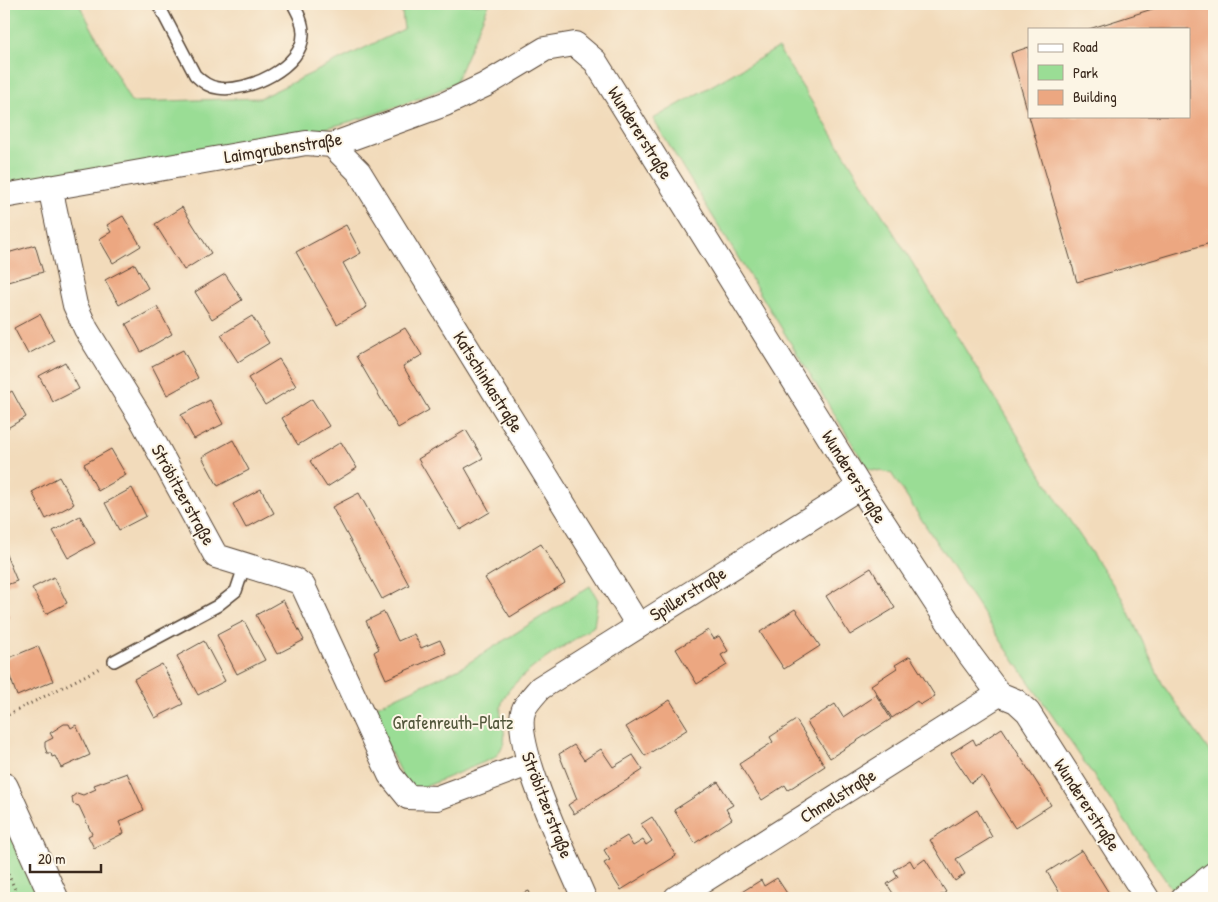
<svg xmlns="http://www.w3.org/2000/svg" width="1218" height="902" font-family="'Patrick Hand',sans-serif">
<style>
.green{fill:#9add95;stroke:#6a845a}
.building{fill:#eca781}
.lines{fill:none;stroke-linecap:round;stroke-linejoin:round}
.service-casing{stroke:#564536;stroke-width:14}
.minor-casing{stroke:#564536;stroke-width:26}
.tertiary-casing{stroke:#564536;stroke-width:30}
.path{stroke:#564536;stroke-width:3;stroke-dasharray:1 4;stroke-linecap:butt}
.service{stroke:#fff;stroke-width:11}
.minor{stroke:#fff;stroke-width:24}
.tertiary{stroke:#fff;stroke-width:28}
.labels{text-anchor:middle;stroke-width:4;stroke-linejoin:round;paint-order:stroke}
.street-label{font-size:18px;fill:#3b2a1e;stroke:#fcf5e5}
.park-label{font-size:18px;fill:#53573c;stroke:#fcf5e5}
</style>
<rect width="100%" height="100%" fill="#fcf5e5"/>
<filter id="ink" filterUnits="userSpaceOnUse"><feTurbulence type="fractalNoise" baseFrequency=".02" numOctaves="2"/><feDisplacementMap in="SourceGraphic" scale="10" xChannelSelector="R" yChannelSelector="G"/><feConvolveMatrix kernelMatrix="1 2 1 2 8 2 1 2 1" color-interpolation-filters="sRGB"/></filter>
<filter id="wash" filterUnits="userSpaceOnUse"><feTurbulence type="fractalNoise" baseFrequency=".0096" numOctaves="4" result="noise"/><feDisplacementMap in="SourceGraphic" scale="20" xChannelSelector="R" yChannelSelector="G"/><feGaussianBlur stdDeviation="1.12" result="paint"/><feColorMatrix in="noise" values="0 0 0 0 0 0 0 0 0 0 0 0 0 0 0 0 0 1.4 0 .05"/><feComposite in="paint" operator="in"/></filter>
<g filter="url(#wash)">
<rect width="100%" height="100%" fill="#f2dbbb"/>
<path class="green" d="M4 4H79L131 102 260 98 404 29 401 4H489L455 83C318 147 152 160 4 183Z
M778 48 907 254 1068 518 1122 598 1163 685 1214 758V863L1173 891 1005 647 891 473 868 469 653 119Z
M590 586 598 600 594 626C572 642 514 675 504 698 492 723 518 733 494 758L427 786 418 788 406 785 370 709 462 667Z
M4 821 39 898H4Z"/>
<g id="blocks">
<path class="building" d="M1168 4H1214V242L1077 282 1029 116H1189V29H1089Z
M1029 47V116L1011 53Z
M182 207 211 253 184 270 155 224Z
M123 216 141 246 113 263 99 239 111 232 107 225Z
M346 225 361 253 343 263 367 307 337 324 296 252Z
M35 245 43 272 4 283V254Z
M135 264 148 288 119 305 105 280Z
M225 274 242 300 212 319 195 292Z
M157 307 172 334 141 352 126 324Z
M40 314 54 340 28 354 14 328Z
M252 316 269 343 238 362 221 335Z
M405 328 422 355 403 366 429 410 398 428 356 356Z
M183 350 198 378 167 395 152 366Z
M279 359 296 386 265 405 248 378Z
M65 362 79 389 53 402 39 376Z
M12 391 26 417 4 430V396Z
M312 399 329 426 298 445 282 418Z
M210 400 223 424 194 439 181 415Z
M466 430 483 458 465 468 490 512 460 530 418 459Z
M233 440 249 470 218 486 202 457Z
M341 442 357 468 327 487 310 461Z
M111 449 126 475 98 491 84 464Z
M59 477 74 504 46 519 32 492Z
M132 488 146 516 119 530 105 503Z
M261 489 274 513 246 528 233 504Z
M359 493 409 585 382 599 332 507Z
M80 516 95 543 68 558 53 531Z
M541 544 565 583 510 617 485 578Z
M4 550 17 581 4 586Z
M871 568 895 608 850 635 826 596Z
M54 577 67 603 46 614 32 588Z
M283 600 304 640 277 654 256 615Z
M4 604 10 618 4 620Z
M795 609 820 646 784 669 760 632Z
M384 612 398 641 414 634 421 648 440 640 446 653 386 679 374 652 379 649 366 621Z
M244 621 265 660 237 674 217 635Z
M708 630 714 639 719 636 728 651 721 655 727 665 697 684 676 649Z
M204 641 225 681 198 695 177 656Z
M38 646 53 681 17 696 4 660Z
M910 656 935 696 920 705 917 701 892 718 871 685 897 668 895 665Z
M162 664 183 704 155 718 134 679Z
M876 695 891 719 830 758 807 722 835 704 843 717Z
M670 700 688 729 645 756 626 727Z
M796 720 825 766 788 790 785 785 762 800 739 764 773 742 770 737Z
M64 724H69L71 728 76 725 90 755 61 768 55 756 52 757 51 753H47L45 747V742L53 738 50 733Z
M1002 728 1051 805 1015 828 982 776 971 783 951 753 973 739 976 745Z
M574 745 584 760 601 749 613 767 633 755 643 770 574 814 568 805 577 799 559 754Z
M127 773 144 810 119 822 124 833 94 848 88 836 92 834 79 806 73 804 72 797 77 793 83 795 96 789 94 785Z
M718 782 733 805 726 809 732 819 695 843 674 810Z
M977 810 992 837 956 859 965 874 955 881 930 840Z
M652 817 676 856 621 890 604 863 610 860 604 850 627 836 633 846 643 840 646 845 652 841 641 824Z
M1082 850 1112 898H1063L1047 872Z
M925 859 946 892 936 898H896L887 884 898 877 894 870 910 860 914 867Z
M777 878 790 898H743L740 893 761 880 764 886Z
M529 891 532 898H511Z"/>
</g>
</g>
<g filter="url(#ink)">
<use href="#blocks" fill-opacity="0" stroke="#564536" stroke-width="1"/>
<g class="lines">
<defs>
<path id="service" d="M158 4 195 75C201 81 208 87 218 88 247 93 304 67 303 33 303 22 298 13 293 4
M114 661 217 606 236 591 245 564"/>
<path id="minor" d="M332 145 359 172 638 625
M50 187 75 305 86 329 142 420 216 556 297 581 303 586 390 775 408 797 437 798 528 764
M4 196 306 143 332 145 445 104 485 85 545 49 575 44 595 61 860 487 970 655 999 694 1016 701 1028 712 1147 898
M584 898C569 862 510 742 524 709 527 702 535 694 540 688L860 487
M676 898 999 694
M1183 898 1214 874"/>
<path id="tertiary" d="M4 787 54 898"/>
</defs>
<use href="#service" class="service-casing"/>
<use href="#minor" class="minor-casing"/>
<use href="#tertiary" class="tertiary-casing"/>
<path class="path" d="M4 717 100 668
M4 865 19 898"/>
<use href="#service" class="service"/>
<use href="#minor" class="minor"/>
<use href="#tertiary" class="tertiary"/>
</g>
</g>
<g class="labels">
<g class="street-label">
<text transform="translate(640 133) rotate(58)" y="6">Wundererstraße</text>
<text transform="translate(283 148) rotate(-9)" y="6">Laimgrubenstraße</text>
<text transform="translate(488 382) rotate(58)" y="6">Katschinkastraße</text>
<text transform="translate(854 477) rotate(58)" y="6">Wundererstraße</text>
<text transform="translate(183 495) rotate(61)" y="6">Ströbitzerstraße</text>
<text transform="translate(688 594) rotate(-32)" y="6">Spillerstraße</text>
<text transform="translate(838 796) rotate(-32)" y="6">Chmelstraße</text>
<text transform="translate(547 805) rotate(69)" y="6">Ströbitzerstraße</text>
<text transform="translate(1087 805) rotate(57)" y="6">Wundererstraße</text>
</g>
<g class="park-label">
<text x="453" y="729">Grafenreuth-Platz</text>
</g>
</g>
<rect width="1218" height="902" fill="none" stroke="#fcf5e5" stroke-width="20"/>
<rect x="1028" y="28" width="162" height="90" fill="#fcf5e5" stroke="#afa495"/>
<rect x="1038" y="44" width="25" height="8" fill="#ffffff" stroke="#afa495"/>
<text x="1073" y="52" font-size="15" fill="#3b2a1e">Road</text>
<rect x="1038" y="65" width="25" height="15" fill="#9add95" stroke="#afa495"/>
<text x="1073" y="78" font-size="15" fill="#3b2a1e">Park</text>
<rect x="1038" y="90" width="25" height="15" fill="#eca781" stroke="#afa495"/>
<text x="1073" y="102" font-size="15" fill="#3b2a1e">Building</text>
<path d="M30 864v8h71v-8" fill="none" stroke="#3b2a1e" stroke-width="2.5"/>
<text x="38" y="864" font-size="15" fill="#3b2a1e" stroke="#fcf5e5" stroke-width="4" paint-order="stroke">20 m</text>
</svg>
